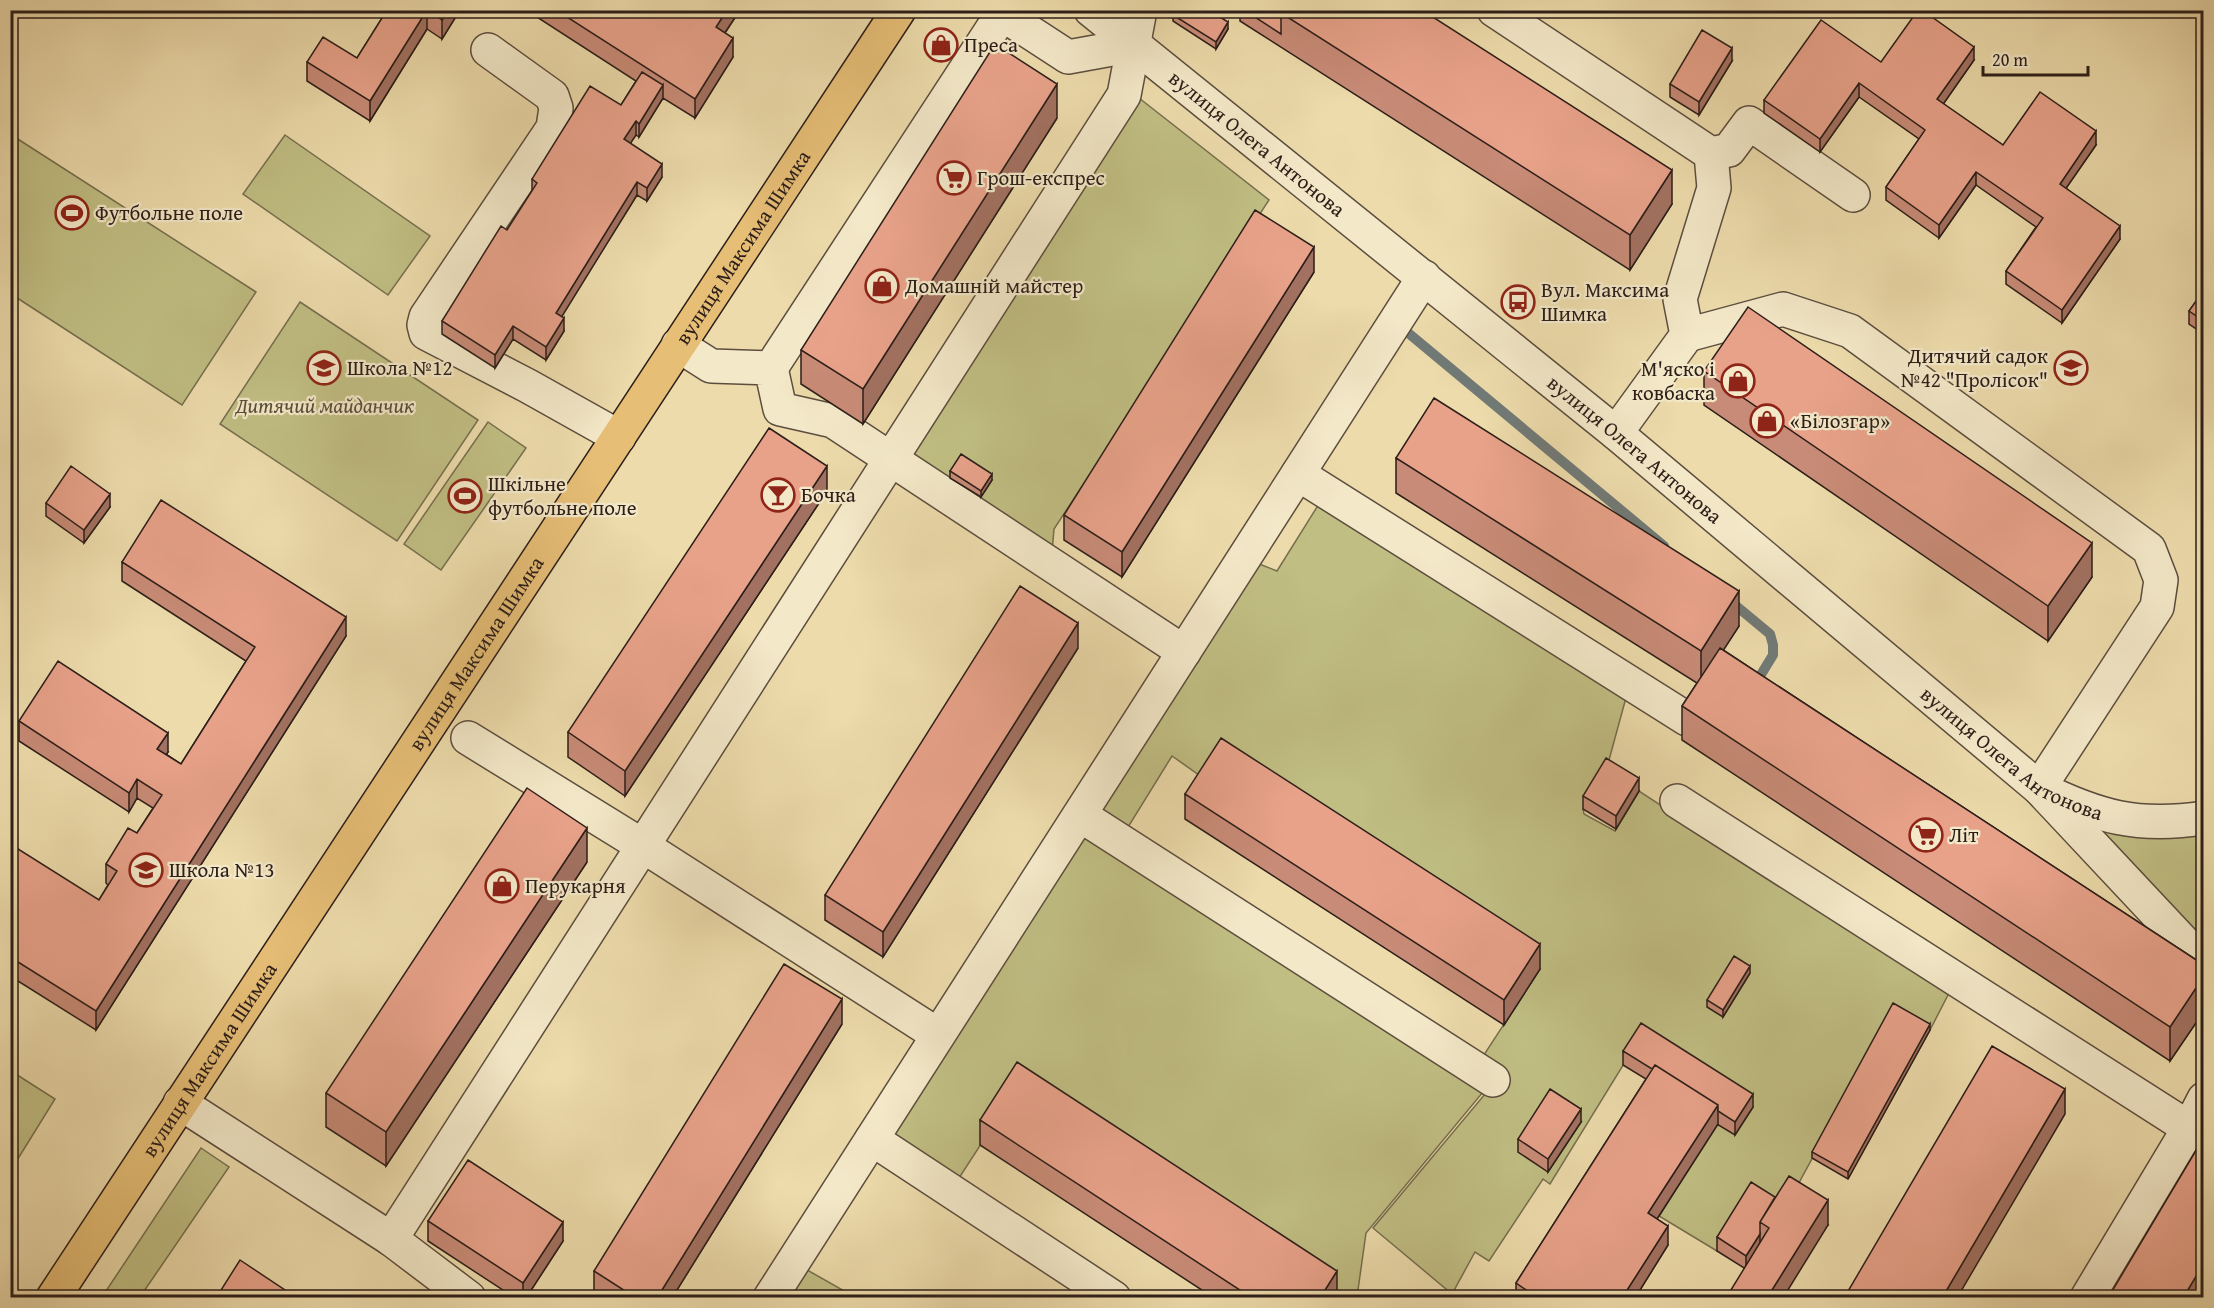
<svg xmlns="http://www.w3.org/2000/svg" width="2214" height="1308" font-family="'Gentium Book Plus',serif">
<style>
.green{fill:#c0be83;stroke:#766e4e;stroke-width:1.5}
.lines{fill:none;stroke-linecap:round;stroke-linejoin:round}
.stream{stroke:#717a77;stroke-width:10}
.minor-casing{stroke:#5c4d3e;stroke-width:36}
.major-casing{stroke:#2c1e19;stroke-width:36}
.minor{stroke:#f3e8c8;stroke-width:33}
.major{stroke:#e6be76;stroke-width:33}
.wall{fill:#c88b77;stroke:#2c1e19;stroke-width:1.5}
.shaded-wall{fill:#a27161;stroke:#2c1e19;stroke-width:1.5}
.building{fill:#e8a28a;stroke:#2c1e19;stroke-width:1.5}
.labels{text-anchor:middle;stroke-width:4.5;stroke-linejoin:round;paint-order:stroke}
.poi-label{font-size:21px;fill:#2c1e19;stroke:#f3e8c8;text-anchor:start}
.street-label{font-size:21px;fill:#2c1e19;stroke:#f3e8c8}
.park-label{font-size:21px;font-style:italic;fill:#584e39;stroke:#f3e8c8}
</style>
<rect width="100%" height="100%" fill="#eddbab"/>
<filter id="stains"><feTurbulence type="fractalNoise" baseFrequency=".00333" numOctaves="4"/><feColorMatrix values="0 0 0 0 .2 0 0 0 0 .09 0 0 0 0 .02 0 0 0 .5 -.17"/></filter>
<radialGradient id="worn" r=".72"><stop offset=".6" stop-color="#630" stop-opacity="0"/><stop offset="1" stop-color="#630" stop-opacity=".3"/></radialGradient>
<path class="green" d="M1125 87 1269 200 1054 529 1051 564 891 459Z
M10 134 256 292 182 405 11 294Z
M285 135 430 236 388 295 243 194Z
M300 302 478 420 397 541 220 424Z
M488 422 526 448 441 570 404 544Z
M1327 491 1630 683 1606 771 1583 809 1584 814 1615 831 1639 791 1949 993 1930 1030 1893 1010 1789 1201 1717 1251 1659 1216 1718 1124 1641 1036 1550 1184 1543 1179 1489 1261 1475 1252 1452 1294 1373 1228 1496 1081 1476 1067 1540 969 1209 782 1172 756 1120 840 1493 1080 1366 1233 1357 1297H1339L1018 1087 950 1192 872 1139 1244 558 1277 571Z
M2079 807 2203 818V964Z
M11 1071 55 1099 11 1170H10Z
M201 1148 229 1167 140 1297H102Z
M793 1262 855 1297 770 1298Z"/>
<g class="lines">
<path class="stream" d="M1401 327 1664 546
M1729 600 1770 634 1773 645V655L1754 686"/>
<defs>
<g id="minor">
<path id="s1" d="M1091 10 1616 433 2039 788C2098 817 2137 828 2204 818"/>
<path d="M1494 10 1711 154 1714 188 1680 299 1687 335 1616 433"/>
<path d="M488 50 552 96 556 108 553 128 426 317 424 325 426 333 528 386 619 437"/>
<path d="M1711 154 1729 150 1749 123 1853 195"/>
<path d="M1687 335 1783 309 1850 331 2149 549 2161 580 2157 607 2039 788 2204 964"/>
<path d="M678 345 711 366 771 368 780 409 833 421 1184 652"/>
<path d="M771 368 1002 14 1068 57 1134 45"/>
<path d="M1298 474 1687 719"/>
<path d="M468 738 643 846 938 1035"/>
<path d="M1677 801 2189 1128"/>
<path d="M1080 815 1493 1080"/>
<path d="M180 1103 391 1239 469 1298"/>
<path d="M872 1139 1114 1298"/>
<path d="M391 1239 1124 95 1140 10"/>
<path d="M770 1298 1424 277"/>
<path d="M2087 1298 2189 1128 2204 1099"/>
</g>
<g id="major">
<path id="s2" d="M53 1298 899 10"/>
</g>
</defs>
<use href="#minor" class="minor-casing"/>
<use href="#major" class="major-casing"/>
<use href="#minor" class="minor"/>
<use href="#major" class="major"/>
</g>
<path class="wall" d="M387 10H460L442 39 427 29 370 121 307 81V62L357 58Z
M526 10H740L725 33 733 57 695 118 663 98 639 137 636 135 630 143 662 177 647 201 637 195 561 316 564 331 546 360 513 339 495 368 442 334V321L507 230 532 191V179L621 105 636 81Z
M1240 10H1422L1672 204 1630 270 1240 21Z
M1173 15 1228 29 1216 49 1173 21Z
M1974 60 1943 104 2003 145H2096L2066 188 2120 239 2062 323 2006 284V271L2036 227 1976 185 1939 238 1886 200V187L1919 139 1859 97 1820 152 1764 113V100L1881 62Z
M1732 61 1699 115 1670 97V84Z
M1057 118 863 424 801 384V350Z
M1314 272 1122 577 1064 540V515Z
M2204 290V334L2189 324V311Z
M1704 371 2092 577 2048 641 1704 405Z
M1396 458 1739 626 1723 650 2204 965V1011L2170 1061 1682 740V706L1697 683 1396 493Z
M950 471 992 480 981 497 950 478Z
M827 491 625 796 568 757V732Z
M46 503 110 507 84 543 46 516Z
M122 562 346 636 96 1030 10 976V854L99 900 108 885 106 883V864L137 833 153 808 137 798 129 812 19 741V721L168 752 166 754 181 764 246 661 122 581Z
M1078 648 883 957 825 920V895Z
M1639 791 1616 829 1583 809V796Z
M1185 794 1540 969 1504 1025 1185 819Z
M587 862 386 1166 326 1127V1093Z
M1750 973 1723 1017 1707 1007V1000Z
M842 1024 672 1298H596L594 1296V1271Z
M1930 1030 1848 1179 1812 1158V1152Z
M1623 1051 1753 1107 1735 1135 1717 1124 1657 1219 1668 1245 1635 1298H1516V1283L1646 1079 1623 1065Z
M980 1120 1337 1296 1336 1298H1214L980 1145Z
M1581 1122 1548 1172 1518 1152V1139Z
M1775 1197 1828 1225 1744 1268 1717 1251V1237Z
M428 1221 563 1241 526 1298H515L428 1241Z"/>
<path class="shaded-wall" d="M427 10V29L370 121V101Z
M448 10H460L442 39V20Z
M727 10H740L716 46V27Z
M1228 22V29L1216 49V42Z
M733 38V57L695 118V99Z
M1974 47V60L1937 113V99Z
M1732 48V61L1699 115V102Z
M1859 83V97L1820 152V139Z
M1057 84V118L863 424V389Z
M663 85V98L639 137V124Z
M636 121V135L624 153V139Z
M2096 131V145L2060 197V184Z
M662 164V177L647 201V188Z
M1672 170V204L1630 270V235Z
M1976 172V185L1939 238V225Z
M637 182V195L556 326V313Z
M2120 226V239L2062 323V310Z
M1314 247V272L1122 577V552Z
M564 318V331L546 360V347Z
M513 326V339L495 368V355Z
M827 466V491L625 796V771Z
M992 474V480L981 497V491Z
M110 494V507L84 543V530Z
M2092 543V577L2048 641V606Z
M13 546V559L10 563V550Z
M1739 591V626L1701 685V651Z
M346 617V636L96 1030V1011Z
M1078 623V648L883 957V932Z
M168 733V752L157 768V749Z
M1639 778V791L1616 829V816Z
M137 779V798L129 812V793Z
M587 828V862L386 1166V1132Z
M1540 944V969L1504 1025V1000Z
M1750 966V973L1723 1017V1010Z
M2204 976V1011L2170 1061V1027Z
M842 999V1024L672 1298H657Z
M1930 1024V1030L1848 1179V1172Z
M2065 1089V1114L1957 1298H1942Z
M1753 1094V1107L1735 1135V1122Z
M1718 1105V1124L1648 1233V1213Z
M1581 1109V1122L1548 1172V1159Z
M1828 1200V1225L1783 1298H1767Z
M563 1222V1241L526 1298H523V1283Z
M1668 1226V1245L1635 1298H1622Z
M1760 1234V1247L1746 1269V1256Z
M2204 1263V1298H2183Z
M1337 1271V1296L1336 1298H1320Z"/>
<path class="building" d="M387 10H427L370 101 307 62 323 37 357 58Z
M428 10H448L442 20Z
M556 10H727L716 27 733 38 695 99Z
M1176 10H1209L1228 22 1216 42 1173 15Z
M1244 10H1283L1281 13V34Z
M1283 10H1422L1672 170 1630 235 1281 13Z
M1918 10H1922L1974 47 1937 99 2003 145 2040 92 2096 131 2060 184 2120 226 2062 310 2006 271 2043 218 1976 172 1939 225 1886 187 1925 130 1859 83 1820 139 1764 100 1821 20 1881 62Z
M1702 30 1732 48 1699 102 1670 84Z
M995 44 1057 84 863 389 801 350Z
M642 72 663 85 639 124 636 121 624 139 662 164 647 188 637 182 556 313 564 318 546 347 513 326 495 355 442 321 501 226 507 230 537 183 532 179 590 86 621 105Z
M1255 210 1314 247 1122 552 1064 515Z
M2204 290V321L2189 311Z
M1748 307 2092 543 2048 606 1704 371Z
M1434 398 1739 591 1701 651 1396 458Z
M769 428 827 466 625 771 568 732Z
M961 454 992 474 981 491 950 471Z
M71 466 110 494 84 530 46 503Z
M161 500 346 617 96 1011 10 957V854L15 847 99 900 117 871 106 864 128 828 137 833 162 795 137 779 129 793 19 721 58 661 168 733 157 749 181 764 255 647 122 562Z
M1020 586 1078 623 883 932 825 895Z
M1720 648 2204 965V976L2170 1027 1682 706Z
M1221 738 1540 944 1504 1000 1185 794Z
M1606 758 1639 778 1616 816 1583 796Z
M527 788 587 828 386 1132 326 1093Z
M1734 956 1750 966 1723 1010 1707 1000Z
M784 964 842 999 657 1298H636L594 1271Z
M1893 1003 1930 1024 1848 1172 1812 1152Z
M1641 1023 1753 1094 1735 1122 1718 1111V1105L1655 1065 1652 1069 1623 1051Z
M1992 1046 2065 1089 1942 1298H1844Z
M1017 1062 1337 1271 1320 1298H1252L980 1120Z
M1655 1065 1718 1105 1648 1213 1668 1226 1622 1298H1538L1516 1283Z
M1550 1089 1581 1109 1548 1159 1518 1139Z
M2204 1137V1263L2183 1298H2108Z
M468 1160 563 1222 523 1283 428 1221Z
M1789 1176 1828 1200 1767 1298H1726L1769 1228 1760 1222Z
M1751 1182 1775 1197 1760 1222V1234L1746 1256 1717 1237Z
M240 1260 297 1298H216Z"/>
<defs>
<symbol id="shop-ring" viewBox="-11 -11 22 22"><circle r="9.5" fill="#f3e8c8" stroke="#8f2418" stroke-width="1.5"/><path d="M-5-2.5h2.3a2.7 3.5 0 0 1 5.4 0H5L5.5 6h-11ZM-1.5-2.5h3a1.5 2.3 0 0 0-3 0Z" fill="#8f2418"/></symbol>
<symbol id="supermarket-ring" viewBox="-11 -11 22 22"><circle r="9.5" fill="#f3e8c8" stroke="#8f2418" stroke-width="1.5"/><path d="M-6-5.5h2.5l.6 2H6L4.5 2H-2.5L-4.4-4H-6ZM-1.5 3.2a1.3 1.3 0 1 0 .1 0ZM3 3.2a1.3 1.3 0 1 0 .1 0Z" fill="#8f2418"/></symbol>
<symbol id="stadium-ring" viewBox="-11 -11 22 22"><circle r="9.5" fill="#f3e8c8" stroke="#8f2418" stroke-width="1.5"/><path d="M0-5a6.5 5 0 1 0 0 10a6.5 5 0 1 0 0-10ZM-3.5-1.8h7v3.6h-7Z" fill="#8f2418"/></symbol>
<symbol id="bus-ring" viewBox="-11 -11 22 22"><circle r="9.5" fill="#f3e8c8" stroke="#8f2418" stroke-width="1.5"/><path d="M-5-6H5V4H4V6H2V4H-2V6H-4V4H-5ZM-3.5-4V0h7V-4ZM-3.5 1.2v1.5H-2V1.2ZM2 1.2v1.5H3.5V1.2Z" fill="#8f2418"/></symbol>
<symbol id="school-ring" viewBox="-11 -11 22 22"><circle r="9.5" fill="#f3e8c8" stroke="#8f2418" stroke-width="1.5"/><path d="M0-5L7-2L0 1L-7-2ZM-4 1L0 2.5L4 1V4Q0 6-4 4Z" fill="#8f2418"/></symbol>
<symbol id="bar-ring" viewBox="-11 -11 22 22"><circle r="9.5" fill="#f3e8c8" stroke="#8f2418" stroke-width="1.5"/><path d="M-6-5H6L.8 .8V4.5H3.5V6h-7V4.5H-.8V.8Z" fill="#8f2418"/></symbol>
</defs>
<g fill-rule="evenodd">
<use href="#shop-ring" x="922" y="26" width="38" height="38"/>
<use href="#supermarket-ring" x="935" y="159" width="38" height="38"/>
<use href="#stadium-ring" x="53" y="194" width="38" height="38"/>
<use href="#shop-ring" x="863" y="267" width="38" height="38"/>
<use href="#bus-ring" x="1499" y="283" width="38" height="38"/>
<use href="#school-ring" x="305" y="349" width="38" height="38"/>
<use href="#school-ring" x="2052" y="349" width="38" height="38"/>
<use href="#shop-ring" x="1719" y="362" width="38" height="38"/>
<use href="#shop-ring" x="1748" y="402" width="38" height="38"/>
<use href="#bar-ring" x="759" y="476" width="38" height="38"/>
<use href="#stadium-ring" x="446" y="477" width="38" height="38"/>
<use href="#supermarket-ring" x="1907" y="816" width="38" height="38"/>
<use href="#school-ring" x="127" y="851" width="38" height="38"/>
<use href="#shop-ring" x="483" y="867" width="38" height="38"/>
</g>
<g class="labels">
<g class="poi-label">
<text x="964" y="52">Преса</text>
<text x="977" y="185">Грош-експрес</text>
<text x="95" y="220">Футбольне поле</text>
<text x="905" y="293">Домашній майстер</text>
<text x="1541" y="297">Вул. Максима<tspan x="1541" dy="24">Шимка</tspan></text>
<text x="2048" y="363" text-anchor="end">Дитячий садок<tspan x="2048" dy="24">№42 "Пролісок"</tspan></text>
<text x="347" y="375">Школа №12</text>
<text x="1715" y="376" text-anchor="end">М'яско і<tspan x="1715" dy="24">ковбаска</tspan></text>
<text x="1790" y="428">«Білозгар»</text>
<text x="488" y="491">Шкільне<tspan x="488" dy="24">футбольне поле</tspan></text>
<text x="801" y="502">Бочка</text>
<text x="1949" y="842">Літ</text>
<text x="169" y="877">Школа №13</text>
<text x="525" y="893">Перукарня</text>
</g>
<g class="street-label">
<text dy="7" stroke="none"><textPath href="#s1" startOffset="213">вулиця Олега Антонова</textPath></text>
<text dy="7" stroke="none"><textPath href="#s2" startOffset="1257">вулиця Максима Шимка</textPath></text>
<text dy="7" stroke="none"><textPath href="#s1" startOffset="699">вулиця Олега Антонова</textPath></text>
<text dy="7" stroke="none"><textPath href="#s2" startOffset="771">вулиця Максима Шимка</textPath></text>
<text dy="7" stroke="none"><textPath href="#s1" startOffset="1185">вулиця Олега Антонова</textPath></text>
<text dy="7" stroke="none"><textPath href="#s2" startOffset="285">вулиця Максима Шимка</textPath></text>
</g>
<g class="park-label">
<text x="325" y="413">Дитячий майданчик</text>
</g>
</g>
<rect width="2214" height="1308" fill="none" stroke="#eddbab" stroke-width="36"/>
<rect x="12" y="12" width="2190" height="1284" fill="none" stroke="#2c1e19" stroke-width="3"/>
<rect x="18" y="18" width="2178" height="1272" fill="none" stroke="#2c1e19" stroke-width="1.5"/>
<path d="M1983 66v9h105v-9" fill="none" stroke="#2c1e19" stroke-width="3"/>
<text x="1992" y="66" font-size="18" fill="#2c1e19" stroke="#f3e8c8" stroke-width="4.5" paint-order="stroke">20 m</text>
<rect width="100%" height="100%" filter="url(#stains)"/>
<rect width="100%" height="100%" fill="url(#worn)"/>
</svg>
